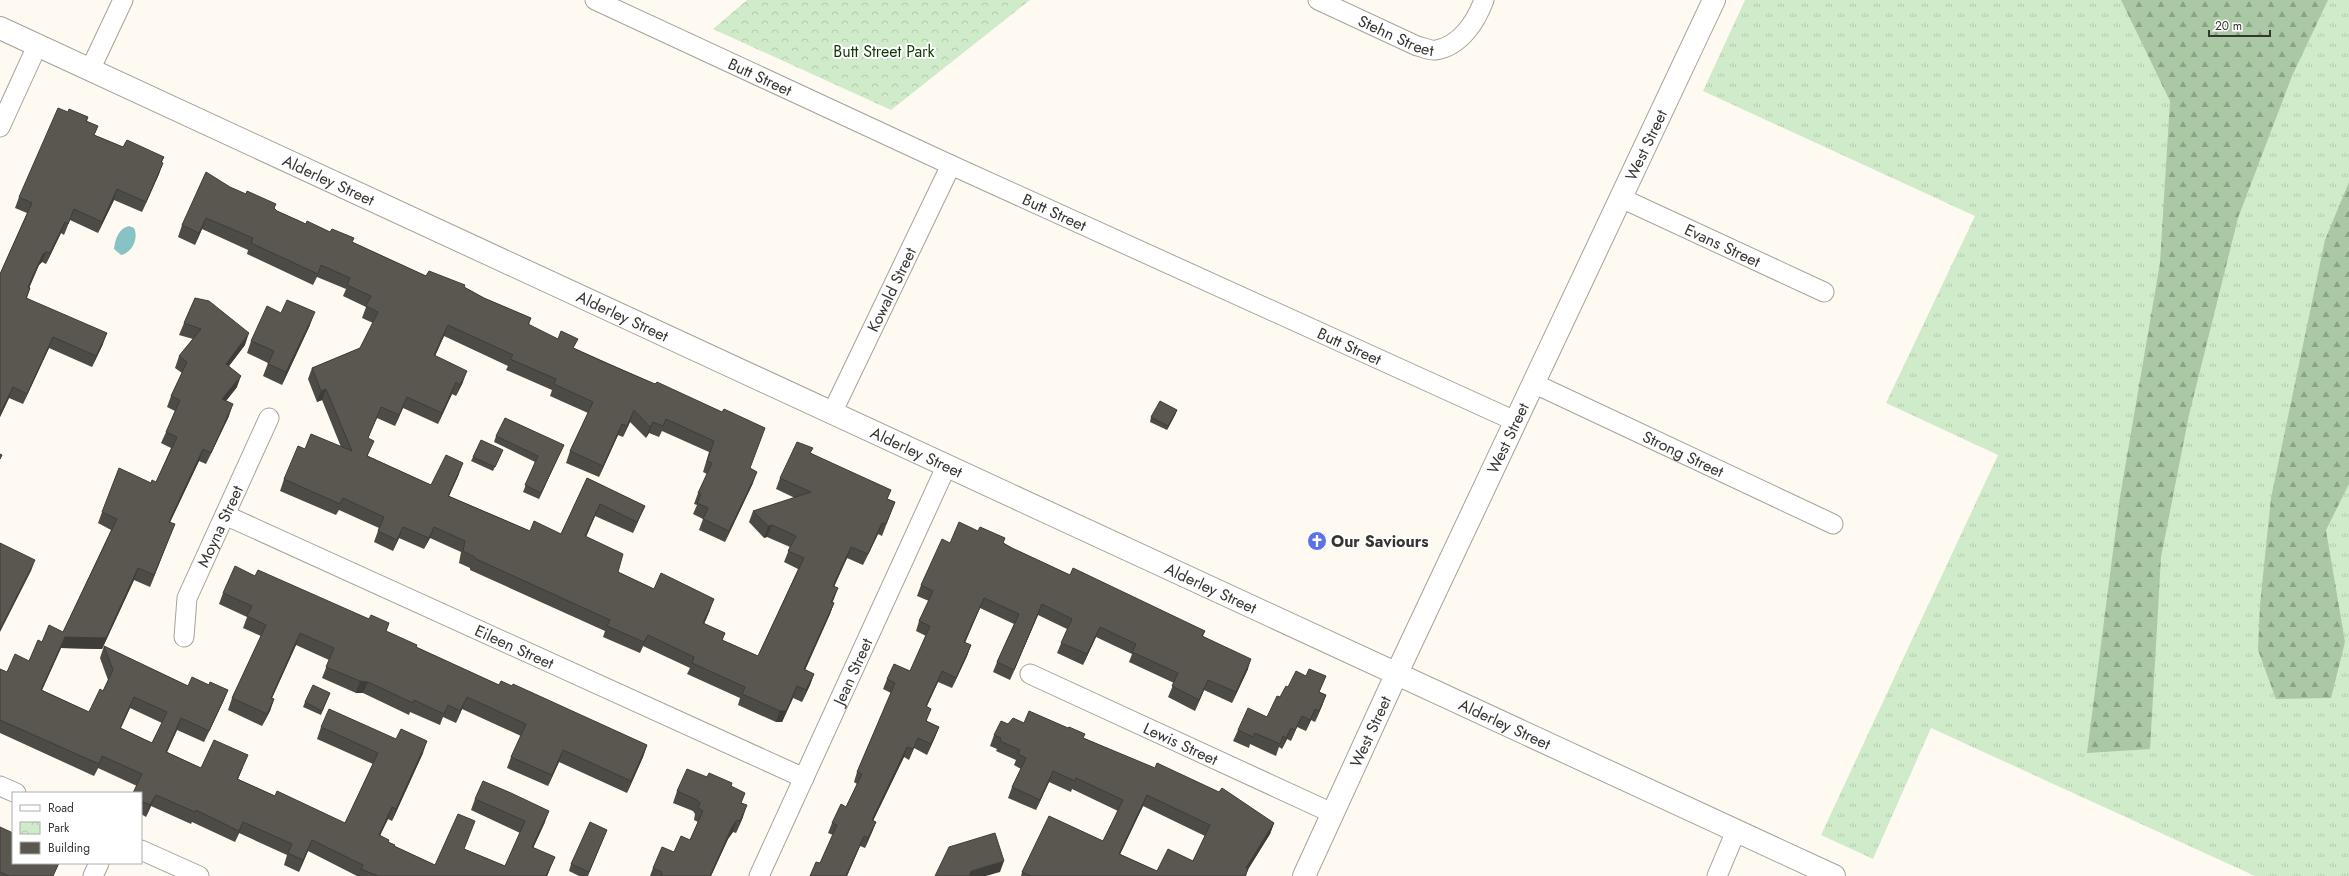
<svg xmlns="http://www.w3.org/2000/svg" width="2349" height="876" font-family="Jost,sans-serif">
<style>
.grass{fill:url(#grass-tufts)}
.forest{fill:url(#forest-firs)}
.park{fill:url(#park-crowns)}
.water{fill:#87c2c5}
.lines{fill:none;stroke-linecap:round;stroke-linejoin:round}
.minor-casing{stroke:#a6a29b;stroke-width:21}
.tertiary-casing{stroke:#a6a29b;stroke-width:24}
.secondary-casing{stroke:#a6a29b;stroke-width:24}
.minor{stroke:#fff;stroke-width:19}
.tertiary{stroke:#fff;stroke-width:22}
.secondary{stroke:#fff;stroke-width:22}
.wall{fill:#4d4b46;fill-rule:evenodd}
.shaded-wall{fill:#3f3d39}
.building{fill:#5a5751;stroke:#3f3d39;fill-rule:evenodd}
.labels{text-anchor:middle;stroke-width:4;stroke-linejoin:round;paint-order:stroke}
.street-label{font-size:16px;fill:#363532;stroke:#fff}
.park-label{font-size:16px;fill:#103906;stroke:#fff}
.poi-label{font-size:16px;font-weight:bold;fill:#363532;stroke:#fff;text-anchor:start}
</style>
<defs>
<pattern id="grass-tufts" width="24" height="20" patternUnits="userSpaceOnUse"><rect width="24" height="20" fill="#cfebc9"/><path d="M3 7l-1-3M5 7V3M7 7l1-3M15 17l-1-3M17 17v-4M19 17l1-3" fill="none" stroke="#b2caad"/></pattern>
<pattern id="forest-firs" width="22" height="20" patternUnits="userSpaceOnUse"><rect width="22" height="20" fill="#aac8a3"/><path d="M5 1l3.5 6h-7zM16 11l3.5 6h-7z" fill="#8ba385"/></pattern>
<pattern id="park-crowns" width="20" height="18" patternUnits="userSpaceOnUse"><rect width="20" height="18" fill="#cfebc9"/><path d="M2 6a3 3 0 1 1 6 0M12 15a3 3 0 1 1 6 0" fill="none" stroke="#b2caad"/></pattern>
</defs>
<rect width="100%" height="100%" fill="#fefaf2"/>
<path class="grass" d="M1745 0H2349V876H2255L1931 728 1873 859 1821 835 1998 455 1886 403 1975 216 1703 91Z"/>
<path class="forest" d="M2121 0H2328L2292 76 2238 218 2189 415 2161 557 2150 749 2087 753 2120 497 2160 263 2170 101Z
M2349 182V484L2326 530 2345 642 2331 698 2276 699 2258 650 2260 605 2271 498 2325 240Z"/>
<path class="park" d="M747 0H1030L891 110 713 29Z"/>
<path class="water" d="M129 226 134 228C139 238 132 253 121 255L114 249C115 239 119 228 129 226Z"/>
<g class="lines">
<defs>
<g id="minor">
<path id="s1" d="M595 0 951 165 1515 421"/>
<path id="s2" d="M1318 0 1417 46C1423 47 1430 51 1436 50 1460 46 1476 22 1484 0"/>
<path d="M90 70 123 0"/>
<path d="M0 127 37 46"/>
<path id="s3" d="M1621 198 1824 292"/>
<path id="s4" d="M1533 383 1833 524"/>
<path id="s5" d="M832 413 951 165"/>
<path id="s6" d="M225 515 804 778"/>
<path id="s7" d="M184 637 187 598 269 418"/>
<path id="s8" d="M1030 674 1332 813"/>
<path d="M0 786 16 793"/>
<path d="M141 850 199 876"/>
<path d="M93 876 99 863"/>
<path id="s9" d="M759 876 946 467"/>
<path d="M1717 876 1736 831"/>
</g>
<g id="tertiary">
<path id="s10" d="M0 28 1834 876"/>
</g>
<g id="secondary">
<path id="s11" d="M1304 876 1396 675 1714 0"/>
</g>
</defs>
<use href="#minor" class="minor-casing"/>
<use href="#tertiary" class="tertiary-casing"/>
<use href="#secondary" class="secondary-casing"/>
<use href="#minor" class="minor"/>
<use href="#tertiary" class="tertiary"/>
<use href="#secondary" class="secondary"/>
</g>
<path class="wall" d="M68 112 88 117 87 121 94 135 123 147 164 157 162 162 159 174 142 212 114 200 98 233 70 220 64 235 61 233 46 264 42 262 39 265 29 287 30 288 27 298 103 344 92 367 49 348 23 404 9 398 0 417V274L27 213 15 208 19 197Z
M230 187 275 209 277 211 306 224 330 232 354 238 352 242 426 276 464 287 484 298 531 318 529 325 574 348 655 384 750 468 753 483 725 542 699 530 703 519 693 514 697 505 694 504 698 493 707 474 703 472 709 452 662 431 659 437 649 433 646 438 630 422 623 437 618 435 599 477 566 463 570 451 588 413 550 396 552 390 506 370 508 366 444 336 435 356 463 382 456 396 452 394 438 424 403 408 395 426 377 418 368 438V456L431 485 459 474 449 496 530 531 561 534 587 478 645 506 640 517 633 533 595 516 586 537 618 572 654 589 710 610 704 624 725 633 722 640 758 656 798 569 784 562 790 547 767 537 764 538 749 522 753 511 795 498 776 489 780 478 811 453 888 499 895 502 882 536 878 534 863 565 847 558 834 587 838 588 832 602 834 603 830 614 805 670 814 674 810 685 802 702 793 698 782 722H776L738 705 740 698 687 674 690 668 643 646 640 653 603 637 605 631 470 570V568L459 563 461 552 430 538 424 549 399 538 393 551 374 542 379 528 339 510 336 515 280 491 284 479 305 449 341 447 322 400 317 402 308 379 312 368 360 348 373 323 362 318 366 307 343 296 346 289 317 277 313 285 247 254 248 250 202 229 195 245 178 237 182 225Z
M195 298 245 345 229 366 237 387 226 401 229 416 206 464 199 461 170 522V536L150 587 134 580 102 649 61 648 42 690 89 712 103 691 108 680 100 658 104 646 188 686 209 685 228 690 223 702 204 742 177 730 167 752 201 768 243 767 238 779 275 796 345 823 373 764 317 739 321 727 423 753 392 821 388 819 380 835 394 846 435 865 464 849 505 866 520 833 471 810 475 799 545 822 533 848 550 869 547 876H357L308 851 299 872 284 865 287 855 239 833 235 842 192 822 191 824 151 806 146 817 141 814V793L137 786 98 768 94 776 0 733V669L7 672 29 661 42 642 63 632 111 530 98 523 102 512 151 483 156 482 171 448 161 443 166 432 175 411 167 407 171 396 182 373 175 368 179 356 193 339 179 335 184 323ZM130 708 162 723 152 743 121 728Z
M281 313 310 325 282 385 263 376 268 363 247 353 251 341Z
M1177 410 1175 415 1167 430 1150 422 1151 417Z
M496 436 564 445 561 451 539 499 523 492 535 462 494 442Z
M501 454 493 471 471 461 473 457Z
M978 531 1004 543 1012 548 1070 575 1205 631 1203 636 1248 669 1232 703 1204 690 1195 711 1168 697 1174 683 1129 662 1132 654 1096 637 1083 665 1057 653 1067 629 1038 615 1010 680 993 672 997 662 1014 624 980 608 965 643 971 645 967 656 952 688 938 682 927 706V721L939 727 935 737 927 755 914 748 909 760 904 757 873 821 876 822 872 832 865 848 860 846 847 876H810L820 863 833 835 828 833 832 823 846 807 857 784 854 782 857 772 891 693 883 689 887 679 910 671 926 636 916 631 919 621 929 601 917 596 921 585 950 543Z
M255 576 369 619 389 623 386 631 416 647 499 685 512 686 647 745 643 757 627 793 559 762 548 786 507 768 511 757 521 736 462 709 456 723 443 717 440 725 410 712 409 715 363 693H356L322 678 329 660 296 645 272 698 274 699 270 711 262 726 228 710 232 698 261 636 243 628 247 617 219 604 223 593Z
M1288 687H1321L1319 692 1326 695 1322 706 1315 722 1311 720 1306 731 1297 727 1291 741 1287 739 1282 749 1279 747 1276 756 1250 744 1249 748 1233 741 1238 730 1267 717 1280 697Z
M330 693 321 715 303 707 305 702Z
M1024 723 1084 738 1274 823 1270 834 1248 869 1246 876H1021L1022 872 1103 841 1118 811 1072 789 1071 792 1049 782 1036 810 1008 798 1012 787 1021 769 1014 765 1016 760 996 751 997 749 990 746 994 735 1008 724ZM1143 806 1205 836 1193 861 1157 871 1120 854Z
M707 777 731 786 742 803 743 817 736 833 733 832 728 839 711 876H650L653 868 674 852 690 840 698 822 694 820 695 814 693 811 673 803 677 791Z
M0 827 12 837 54 876H0Z
M604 837 588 876H579L569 871 571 864Z"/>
<path class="shaded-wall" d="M163 163 159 174 142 212 146 202Z
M117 189 114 200 98 233 102 222Z
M206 218 202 229 195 245 199 233Z
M65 222 61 233 46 264 50 253Z
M46 252 42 262 39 265 25 298 28 287 43 254Z
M315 312 310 325 282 385 286 372Z
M448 325 444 336 430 367 434 355Z
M107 333 103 344 92 367 96 356Z
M249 333 245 345 222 375 226 364Z
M53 337 49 348 23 404 27 394Z
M467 371 463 382 456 396 460 385Z
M241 376 237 387 218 411 222 399Z
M456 382 452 394 438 424 442 413Z
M13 387 9 398 0 417V414Z
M326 389 322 400 317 402 321 391Z
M407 397 403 408 395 426 399 415Z
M233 404 229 416 206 464 211 453Z
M634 410 630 422 623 437 627 426Z
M1177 410 1175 415 1167 430 1168 426Z
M653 422 649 433 646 438 650 427Z
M622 424 618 435 599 477 603 466Z
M564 445 561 451 539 499 541 493Z
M203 449 199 461 165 533 169 522Z
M463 463 459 474 444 507 448 496Z
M757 472 753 483 725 542 729 531Z
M600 504 595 516 581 548 585 536Z
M645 506 640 517 633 533 637 522Z
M882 523 878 534 863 565 868 554Z
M175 524 170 536 150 587 154 575Z
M772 525 767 537 764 538 768 526Z
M403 527 399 538 393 551 397 540Z
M434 527 430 538 424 549Z
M851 547 847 558 829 597 833 586Z
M35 560 31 571 0 632V629Z
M138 568 134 580 102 649 61 648 37 701 41 690 65 637Z
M838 588 834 599 827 613 831 602Z
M984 598 980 608 960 653 964 642Z
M714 599 710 610 699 635 703 623Z
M834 603 830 614 800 681 804 669Z
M1042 604 1038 615 1010 680 1014 670Z
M1100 627 1096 637 1083 665 1087 654Z
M300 633 296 645 267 709 271 698Z
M648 635 643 646 640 653 644 642Z
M971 645 967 656 952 688 956 678Z
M1251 659 1248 669 1232 703 1236 692Z
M942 671 938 682 922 716 926 706Z
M814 674 810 685 802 702 806 690Z
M1208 680 1204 690 1195 711 1199 700Z
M360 681 368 682 363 693H356Z
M797 686 793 698 782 722H776L780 711Z
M228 690 223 702 204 742 209 731Z
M1326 695 1322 706 1315 722 1319 711Z
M134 697 130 708 115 739 120 728Z
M467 697 462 709 456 723 460 711Z
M274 699 270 711 262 726 267 714Z
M1315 709 1311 720 1306 731 1310 720Z
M1302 716 1297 727 1291 741 1295 730Z
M181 718 177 730 162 763 166 752Z
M939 727 935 737 927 755 931 744Z
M1291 728 1287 739 1282 749 1286 738Z
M918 738 914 748 909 760 913 749Z
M427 741 423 753 392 821 396 809Z
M647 745 643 757 627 793 631 781Z
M907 747 904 757 868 831 872 820Z
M563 750 559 762 548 786 552 775Z
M248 755 243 767 233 790 237 779Z
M102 756 98 768 94 776 99 764Z
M1053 771 1049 782 1036 810 1040 800Z
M156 795 146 817 150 805Z
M1147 795 1143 806 1115 865 1119 854Z
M747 805 743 817 736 833 740 821Z
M392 807 388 819 375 846 379 835Z
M549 811 545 822 528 859 532 847Z
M737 820 733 832 728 839 711 876H710L732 827Z
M243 822 239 833 235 842 239 831Z
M876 822 872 832 865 848 868 838Z
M1274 823 1270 834 1244 876 1246 868Z
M864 836 860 846 847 876H846Z
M312 840 308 851 299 872 303 860Z
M555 857 550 869 547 876H546Z
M1004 861 1000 872 986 876H969L971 871Z"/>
<path class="building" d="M58 108 68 112 69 109 88 117 86 121 98 126 94 135 123 147 127 140 164 157 161 162 163 163 146 202 117 189 102 222 74 209 68 224 65 222 50 253 46 252 43 254 28 287 30 288 26 298 107 333 96 356 53 337 27 394 13 387 0 414V274L32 203 19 197Z
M206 172 230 187 246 194 247 191 276 204 274 208 277 211 306 224 307 221 330 232 332 229 354 238 352 242 426 276 429 271 465 285 464 287 484 298 531 318 528 324 558 339 561 331 578 339 573 348 606 363 655 384 657 382 722 412 724 409 765 428 750 468 757 472 729 531 703 519 708 508 697 503 701 494 698 493 712 463 707 461 714 441 666 419 663 426 653 422 650 427 634 410 627 426 622 424 603 466 570 451 593 402 554 384 556 379 510 359 513 355 448 325 434 355 467 371 460 385 456 382 442 413 407 397 399 415 381 407 368 438 374 441 367 456 431 485 446 455 463 463 448 496 530 531 534 521 561 534 587 478 645 506 637 522 600 504 585 536 623 554 618 572 654 589 661 573 714 599 703 623 725 633 722 640 758 656 804 558 788 551 796 536 772 525 768 526 753 511 811 492 780 478 797 442 813 448 810 453 891 490 887 499 895 502 886 524 882 523 868 554 851 547 833 586 838 588 831 602 834 603 804 669 814 674 806 690 797 686 786 711H780L742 694 745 687 692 663 694 657 648 635 644 642 607 626 610 620 474 558 475 557 463 551 465 541 434 527 429 538 403 527 397 540 378 531 384 517 343 498 340 504 284 479 298 446 305 449 311 434 352 451 326 389 321 391 312 368 360 348 378 312 366 306 371 296 347 285 350 278 321 265 318 274 251 243 253 238 206 218 199 233 182 225Z
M195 298 209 301 249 333 226 364 241 376 222 399 233 404 211 453 203 449 169 522 175 524 154 575 138 568 106 638 65 637 41 690 89 712 100 689 103 691 113 670 104 646 188 686 192 677 209 685 210 682 228 690 209 731 181 718 166 752 201 768 214 740 248 755 237 779 275 796 277 791 345 823 378 753 321 727 329 709 396 739 401 729 427 741 396 809 392 807 379 835 389 840 388 842 395 845 394 846 435 865 458 814 475 821 464 849 505 866 525 821 475 799 483 781 511 793 549 811 532 847 555 857 546 876H378L361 869 363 865 312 840 303 860 288 853 292 844 243 822 239 831 196 810 195 812 156 795 150 805 141 801V793H133L142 774 102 756 99 764 0 720V669L7 672 15 654 29 661 38 640 42 642 49 625 63 632 117 519 102 512 119 468 151 483 152 480 156 482 177 437 166 432 180 400 171 396 187 362 179 356 201 329 184 323ZM134 697 167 712 152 743 120 728Z
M287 300 315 312 286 372 268 364 274 351 251 341 267 306 281 313Z
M1160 401 1177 410 1168 426 1151 417Z
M505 418 564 445 541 493 525 485 538 456 496 436Z
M481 440 503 450 495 467 473 457Z
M0 454 2 455 0 459Z
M959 522 978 531 980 527 1005 538 1003 543 1012 548 1070 575 1073 568 1205 631 1202 636 1251 659 1236 692 1208 680 1199 700 1172 686 1178 673 1132 652 1136 644 1100 627 1087 654 1061 643 1072 619 1042 604 1014 670 997 662 1019 614 984 598 964 642 971 645 956 678 942 671 926 706 931 709 926 721 939 727 931 744 918 738 913 749 907 747 872 820 876 822 868 838 864 836 846 876H810L816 862 820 863 837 825 832 823 841 804 846 807 862 774 857 772 895 683 887 679 894 664 910 671 930 626 919 621 933 591 921 585 942 539 950 543Z
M0 543 35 560 0 629Z
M235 566 255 576 258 570 369 619 371 615 389 623 386 631 417 645 416 647 499 685 501 681 512 686 513 684 647 745 631 781 563 750 552 775 511 757 526 724 467 697 460 711 448 705 444 714 414 700 413 703 368 682 360 681 326 667 334 648 300 633 271 698 274 699 267 714 232 698 266 625 247 616 252 606 223 593Z
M1309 669 1326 676 1319 692 1326 695 1319 711 1315 709 1310 720 1302 716 1295 730 1291 728 1286 738 1283 736 1280 744 1255 733 1253 737 1238 730 1248 708 1267 717 1277 696 1280 697 1286 686 1288 687 1296 671 1306 676Z
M313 685 330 693 322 711 305 702Z
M1029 711 1068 728 1069 727 1085 734 1083 738 1155 768 1157 763 1219 792 1222 788 1274 823 1246 868 1248 869 1245 876H1031L1022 872 1049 816 1103 841 1123 800 1076 778 1075 781 1053 771 1040 800 1012 787 1026 758 1018 754 1020 750 1000 741 1001 738 994 735 1001 721 1008 724 1013 718 1024 723ZM1147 795 1210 825 1193 861 1168 849 1157 871 1119 854Z
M687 769 707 777 709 773 732 783 731 786 745 793 741 803 747 805 740 821 737 820 732 827 710 876H661L662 872 653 868 662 847 674 852 681 836 690 840 703 811 698 808 700 803 697 800 677 791Z
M590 822 607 830 589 872 571 864Z
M0 827 13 833 12 837H13V863H59L53 876H9L0 872Z
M995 833 1004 861 971 871 969 876H935L949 847Z"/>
<defs>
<symbol id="church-disc" viewBox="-11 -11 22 22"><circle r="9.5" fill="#5a71e8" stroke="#fff"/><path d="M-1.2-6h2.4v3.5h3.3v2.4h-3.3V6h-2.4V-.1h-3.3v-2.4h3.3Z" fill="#fff"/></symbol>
</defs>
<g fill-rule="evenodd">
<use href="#church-disc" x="1306" y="530" width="22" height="22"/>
</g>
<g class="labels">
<g class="street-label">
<text dy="6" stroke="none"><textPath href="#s2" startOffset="86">Stehn Street</textPath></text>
<text dy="6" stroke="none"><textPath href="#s1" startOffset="182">Butt Street</textPath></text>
<text dy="6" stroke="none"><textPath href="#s11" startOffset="807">West Street</textPath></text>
<text dy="6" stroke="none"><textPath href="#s10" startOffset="362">Alderley Street</textPath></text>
<text dy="6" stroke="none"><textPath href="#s1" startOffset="506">Butt Street</textPath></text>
<text dy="6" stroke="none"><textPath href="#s3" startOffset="112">Evans Street</textPath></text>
<text dy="6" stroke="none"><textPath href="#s5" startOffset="137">Kowald Street</textPath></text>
<text dy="6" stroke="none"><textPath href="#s10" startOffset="686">Alderley Street</textPath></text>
<text dy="6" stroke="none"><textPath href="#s1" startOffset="830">Butt Street</textPath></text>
<text dy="6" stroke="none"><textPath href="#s11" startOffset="483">West Street</textPath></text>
<text dy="6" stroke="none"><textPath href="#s10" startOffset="1010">Alderley Street</textPath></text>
<text dy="6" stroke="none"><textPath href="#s4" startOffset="166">Strong Street</textPath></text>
<text dy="6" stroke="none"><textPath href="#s7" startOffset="118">Moyna Street</textPath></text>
<text dy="6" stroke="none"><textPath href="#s10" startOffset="1334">Alderley Street</textPath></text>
<text dy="6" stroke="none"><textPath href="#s6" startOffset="318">Eileen Street</textPath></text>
<text dy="6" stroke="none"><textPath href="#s9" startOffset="225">Jean Street</textPath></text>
<text dy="6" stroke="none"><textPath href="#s10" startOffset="1658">Alderley Street</textPath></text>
<text dy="6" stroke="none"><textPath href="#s11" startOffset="159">West Street</textPath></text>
<text dy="6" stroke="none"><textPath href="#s8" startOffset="166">Lewis Street</textPath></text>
</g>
<g class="park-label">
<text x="884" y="57">Butt Street Park</text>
</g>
<g class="poi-label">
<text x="1331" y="547">Our Saviours</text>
</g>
</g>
<rect x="12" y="792" width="130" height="72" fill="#ffffff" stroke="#afaead"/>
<rect x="20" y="805" width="20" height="6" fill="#ffffff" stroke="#afaead"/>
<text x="48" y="812" font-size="12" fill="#363532">Road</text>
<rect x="20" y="822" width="20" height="12" fill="url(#park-crowns)" stroke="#afaead"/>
<text x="48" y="832" font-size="12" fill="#363532">Park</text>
<rect x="20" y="842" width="20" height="12" fill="#5a5751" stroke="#afaead"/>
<text x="48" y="852" font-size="12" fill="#363532">Building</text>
<path d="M2209 30v6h61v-6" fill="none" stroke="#363532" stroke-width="2"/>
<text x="2215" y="30" font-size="12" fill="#363532" stroke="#ffffff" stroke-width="3" paint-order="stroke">20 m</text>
</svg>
